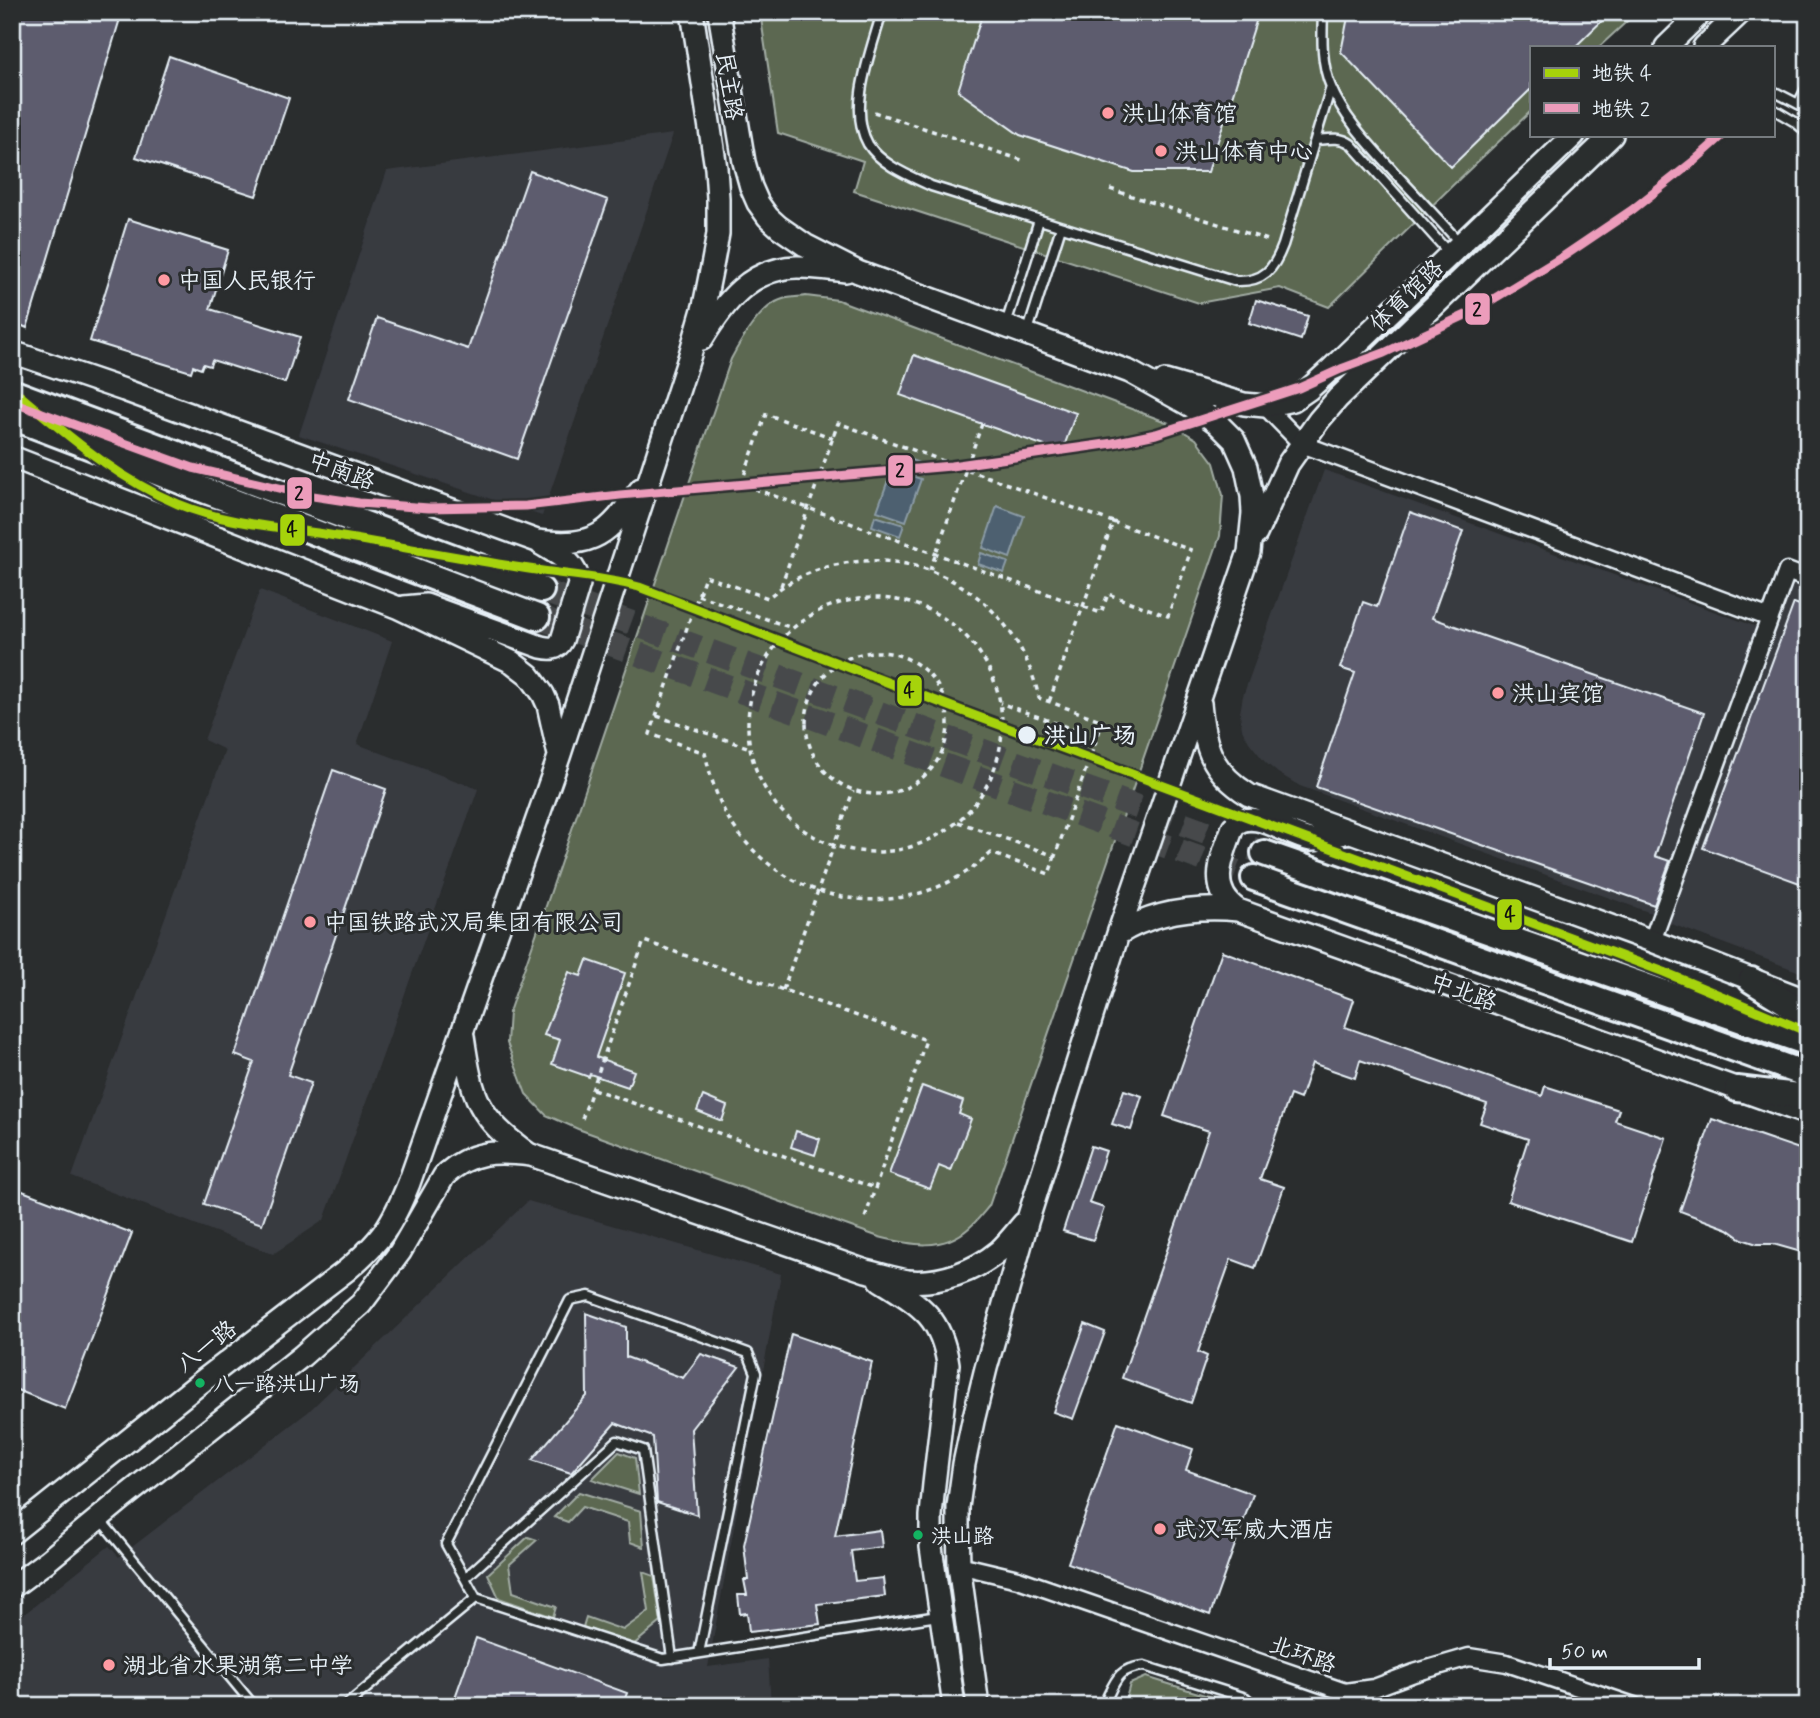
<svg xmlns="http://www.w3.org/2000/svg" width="1820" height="1718" font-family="Mynerve,'LXGW WenKai TC',sans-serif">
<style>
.built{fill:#393b41}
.green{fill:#5b6851;stroke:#a2aca4;stroke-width:2}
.water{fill:#4d6170;stroke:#8b9ba6;stroke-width:2}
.building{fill:#5d5c6e;stroke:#e8f1f8;stroke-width:2}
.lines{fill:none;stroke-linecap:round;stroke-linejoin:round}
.primary-tunnel{stroke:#464a4c;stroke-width:24;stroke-dasharray:24 12;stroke-linecap:butt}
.lane-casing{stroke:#e8f1f8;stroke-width:13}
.street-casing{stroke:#e8f1f8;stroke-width:21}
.secondary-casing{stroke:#e8f1f8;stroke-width:26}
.primary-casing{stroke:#e8f1f8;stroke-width:30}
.path{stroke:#e8f1f8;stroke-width:3.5;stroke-dasharray:5 5;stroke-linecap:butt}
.lane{stroke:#2a2d2e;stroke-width:8}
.street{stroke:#2a2d2e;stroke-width:16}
.secondary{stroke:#2a2d2e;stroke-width:21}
.primary{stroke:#2a2d2e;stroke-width:24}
.metro-1-casing{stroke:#2a2d2e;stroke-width:14}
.metro-2-casing{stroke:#2a2d2e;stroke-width:14}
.metro-1{stroke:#a6d30b;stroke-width:9}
.metro-2{stroke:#ec9cbb;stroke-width:9}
.poi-dot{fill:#ff9aa2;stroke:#2a2d2e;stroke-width:2.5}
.stop-dot{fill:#e8f1f8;stroke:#2a2d2e;stroke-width:2.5}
.bus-dot{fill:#13b361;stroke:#2a2d2e;stroke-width:2.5}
.labels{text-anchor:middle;stroke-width:6;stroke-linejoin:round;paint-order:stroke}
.bus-label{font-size:21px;fill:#e8f1f8;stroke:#2a2d2e;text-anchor:start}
.street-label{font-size:23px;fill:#e8f1f8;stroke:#2a2d2e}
.poi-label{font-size:23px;fill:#e8f1f8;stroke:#2a2d2e;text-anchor:start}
.stop-label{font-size:23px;font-weight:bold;fill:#e8f1f8;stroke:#2a2d2e;text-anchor:start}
.line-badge{stroke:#2a2d2e;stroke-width:2.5}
.pale-badge-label{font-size:19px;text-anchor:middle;font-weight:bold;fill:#111}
</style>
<rect width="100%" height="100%" fill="#2a2d2e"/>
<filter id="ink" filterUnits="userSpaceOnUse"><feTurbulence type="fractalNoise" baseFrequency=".0143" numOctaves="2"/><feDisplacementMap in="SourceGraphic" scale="14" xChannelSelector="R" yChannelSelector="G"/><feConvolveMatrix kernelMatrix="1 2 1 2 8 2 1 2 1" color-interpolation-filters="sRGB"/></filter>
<g filter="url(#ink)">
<path class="built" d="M673 134 542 516 299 435 387 171Z
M1324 470 1757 627 1654 914 1300 786 1278 773 1265 762 1249 742 1242 729 1240 713 1243 696Z
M1795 580 1808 585V975L1669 923Z
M260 590 392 641 357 744 478 789 324 1220 273 1254 72 1177 225 750 204 740Z
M528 1201 781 1274 708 1667 768 1659 771 1706H12V1624L109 1546 119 1557 308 1412Z"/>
<path class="green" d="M760 12H1637L1599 47H1531V111L1453 185 1329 307 1280 288 1199 303 854 191 863 161 778 133Z
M806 296 838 300 1169 423 1196 439 1214 463 1223 495 1220 536 989 1206C983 1213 977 1221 970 1227 943 1252 911 1245 879 1237L578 1129 546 1115 526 1094 507 1043 509 1012 546 906 731 359C741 340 761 305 783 299 790 297 799 297 806 296Z
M619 1452 635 1458 639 1494 592 1479Z
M579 1492 641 1511 644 1547 630 1542 628 1522 582 1507 568 1522 554 1517Z
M528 1537 537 1540 509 1565 513 1592 556 1607 553 1617 499 1598 488 1574Z
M643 1572 654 1576 661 1622 633 1645 583 1627 586 1617 623 1630 649 1611Z
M1146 1677 1241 1706H1124L1130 1684Z"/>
<path class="water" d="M897 455 925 465 922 475 893 465Z
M892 469 921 479 906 521 877 511Z
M997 506 1024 516 1010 558 983 548Z
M875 516 904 525 900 536 872 526Z
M981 553 1008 562 1004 573 978 564Z"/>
<path class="building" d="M12 12H122L27 328 12 321V86L16 74 12 73Z
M983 12H1259L1208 172H1134L1020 135 958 91Z
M1349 12H1611L1575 47H1531V89L1451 167 1341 52Z
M169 56 289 98 256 196 136 157Z
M530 171 608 200 517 459 349 399 377 318 468 349Z
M128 219 228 250 210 309 300 337 285 383 212 360 210 366 203 364 201 369 193 366 191 372 90 341Z
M1256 300 1308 316 1301 340 1249 323Z
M914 355 1076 413 1062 452 900 395Z
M1410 512 1463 531 1432 618 1704 713 1655 856 1670 861 1654 905 1316 787 1355 673 1340 668 1363 602 1377 607Z
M1794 603 1808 608V886L1703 848Z
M333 770 386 789 288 1075 311 1083 262 1224 204 1204 254 1062 235 1055Z
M1222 951 1354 1000 1345 1027 1542 1096 1545 1086 1619 1110 1615 1121 1666 1138 1632 1242 1508 1201 1528 1139 1480 1123 1487 1104 1360 1060 1355 1078 1312 1063 1300 1099 1290 1095 1260 1179 1284 1187 1255 1268 1231 1259 1198 1352 1207 1356 1191 1403 1122 1378 1209 1131 1164 1116Z
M587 960 625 973 596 1057 634 1071 628 1087 590 1074 589 1077 552 1064 560 1040 544 1035 569 972 581 976Z
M922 1086 963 1101 959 1114 971 1119 951 1171 939 1166 930 1189 889 1174Z
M1124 1090 1142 1096 1131 1130 1112 1124Z
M703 1096 727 1106 722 1121 697 1111Z
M1712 1119 1808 1152V1254L1773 1244H1757L1742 1239 1728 1229 1680 1211Z
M796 1131 820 1139 815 1155 791 1147Z
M1091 1146 1106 1151 1089 1203 1104 1208 1093 1240 1063 1231Z
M12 1187 132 1233 65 1409 12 1388Z
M586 1313 626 1327V1357L683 1378 701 1354 739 1367 691 1429 697 1515 657 1502 653 1437 615 1423 571 1473 532 1460 587 1396Z
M1085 1324 1105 1332 1073 1419 1053 1412Z
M791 1334 872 1362 835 1536 880 1530 882 1547 851 1551 855 1581 883 1578 885 1596 817 1604 820 1624 749 1632 747 1613 740 1614 738 1595H747L744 1580H748L744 1545Z
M1118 1422 1193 1449 1186 1470 1253 1494 1210 1615 1068 1563Z
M476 1638 627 1693 622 1706H452Z"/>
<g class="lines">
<path class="primary-tunnel" d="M541 590 1264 853
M537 617 1254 878"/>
<defs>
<path id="lane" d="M882 12C872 49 847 108 868 144 881 165 910 176 931 186L1236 281C1264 282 1274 269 1283 245L1331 87
M1323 12C1322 37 1321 64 1331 87 1345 120 1371 146 1395 173 1417 196 1439 220 1461 244
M1676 12 1687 23
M1773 91 1808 109
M1798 104 1808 85
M1773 109 1795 122 1808 133
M1315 140C1328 139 1340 136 1351 144L1450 254
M1006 324 1039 220
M1027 334 1061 227
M99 1518 254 1706
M465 1578 617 1441 643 1450 672 1658
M476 1598 446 1544 570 1300 589 1296 748 1353 756 1373 699 1653
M345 1706 476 1598 663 1659 938 1616
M1103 1706C1115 1683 1116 1668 1144 1666L1246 1698 1255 1706"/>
<path id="street" d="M1265 406 1302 444 1770 618
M1652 941 1787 571 1808 579
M959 1565 1018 1579 1345 1692 1374 1688 1414 1673 1469 1657 1507 1663 1634 1706"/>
<path id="secondary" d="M719 12 744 162 751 187 758 203 768 217 779 227 805 245 858 272 1130 372 1202 412 1217 423 1234 440 1246 467 1252 496 1253 513 1249 552 1118 934 1028 1219 986 1368 973 1421 964 1464 958 1507V1524L959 1565 978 1706
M1666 47 1702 12
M1704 47 1741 12
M702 339C724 303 750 268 797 267 813 267 830 269 846 271
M12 352 124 390 537 541C597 548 607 534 641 489
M1165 381 1244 404 1265 406 1293 400 1309 389 1329 371 1574 135
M12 457 399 608 512 662 529 675 543 694 548 705 559 755
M1256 534 1288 464 1319 420 1338 398 1612 135
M404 607 426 605 541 647C550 649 557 650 562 640L579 584C578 563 557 554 541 544
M1200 703C1204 745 1210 771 1249 795L1652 941 1808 1001
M1238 910C1206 889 1223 855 1233 827 1252 805 1289 837 1311 840 1320 841 1339 834 1349 832
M1118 934C1155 911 1195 906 1238 910L1808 1114
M463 1036C472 1098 477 1117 530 1155
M880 1280C918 1304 941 1315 948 1364L934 1484 931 1516V1547L954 1706
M12 1533 200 1383 347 1270C382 1240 392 1225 409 1183L559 757 689 358 704 306 713 261 718 234V198L716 168 692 12
M12 1587 47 1561 122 1499 302 1356 361 1304 400 1252 444 1176C471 1150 496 1151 531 1155L866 1271C880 1274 894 1279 908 1281 940 1284 975 1271 999 1251 1008 1243 1016 1232 1024 1223"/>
<path id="primary" d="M12 392 541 590
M12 417 537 617
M1264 853 1808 1043
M1254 878 1808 1075
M1751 980 1808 1016
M1737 1089 1808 1097"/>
</defs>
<use href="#lane" class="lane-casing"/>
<use href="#street" class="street-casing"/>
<use href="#secondary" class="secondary-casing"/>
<use href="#primary" class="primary-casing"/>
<path class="path" d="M874 112 1025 161
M1110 189 1271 241
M833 438 766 414 741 484 1101 613 1108 594 1168 616 1191 550 1113 522
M930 570 982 424
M781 586 838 423 1113 522 1049 702
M698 595 792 628
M748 725a127 127 0 1 1 254 0a127 127 0 1 1-254 0Z
M806 723a71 71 0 1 1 142 0a71 71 0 1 1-142 0Z
M657 716 750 748
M958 822 1055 856 1097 738 1000 703
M1055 856 1049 874 991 853C914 924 794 913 734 827 718 804 711 779 705 753L650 734 705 576 768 598C787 581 810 571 835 565 930 544 1018 603 1039 698L1103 721 1097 738
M783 990 853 791
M593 1089 875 1188
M582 1119 644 941 926 1040 865 1218"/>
<use href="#lane" class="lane"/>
<use href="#street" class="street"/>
<use href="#secondary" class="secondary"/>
<use href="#primary" class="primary"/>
<defs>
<path id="metro-1" d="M12 389C64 432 115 478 178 504 224 523 275 527 324 534 392 545 460 558 529 569 566 575 603 577 639 587L965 712 1664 972 1808 1032"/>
<path id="metro-2" d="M12 402 193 468 313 496 359 503 429 508 526 506 620 495 951 466 1113 443 1156 434 1299 388 1341 369 1384 353 1472 312 1564 256 1632 210 1694 161 1723 135"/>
</defs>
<use href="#metro-1" class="metro-1-casing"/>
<use href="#metro-2" class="metro-2-casing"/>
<use href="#metro-1" class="metro-1"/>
<use href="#metro-2" class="metro-2"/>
</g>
</g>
<g class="poi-dot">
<circle cx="1108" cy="113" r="7"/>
<circle cx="1161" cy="151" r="7"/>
<circle cx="164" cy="280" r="7"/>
<circle cx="1498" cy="693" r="7"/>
<circle cx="310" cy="922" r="7"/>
<circle cx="1160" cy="1529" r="7"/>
<circle cx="109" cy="1665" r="7"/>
</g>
<circle class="stop-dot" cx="1027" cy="735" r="10"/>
<g class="bus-dot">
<circle cx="200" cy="1383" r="6"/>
<circle cx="918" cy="1535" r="6"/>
</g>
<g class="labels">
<g class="bus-label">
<text x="213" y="1391">八一路洪山广场</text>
<text x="931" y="1543">洪山路</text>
</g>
<g class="street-label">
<text transform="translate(730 86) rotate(81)" y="8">民主路</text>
<text transform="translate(1406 295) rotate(-44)" y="8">体育馆路</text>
<text transform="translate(342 470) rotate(20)" y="8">中南路</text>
<text transform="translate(1464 991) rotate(20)" y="8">中北路</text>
<text transform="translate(206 1346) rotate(-38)" y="8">八一路</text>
<text transform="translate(1303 1654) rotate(19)" y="8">北环路</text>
</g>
<g class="poi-label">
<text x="1122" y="121">洪山体育馆</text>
<text x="1175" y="159">洪山体育中心</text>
<text x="178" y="288">中国人民银行</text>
<text x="1512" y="701">洪山宾馆</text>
<text x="324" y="930">中国铁路武汉局集团有限公司</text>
<text x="1174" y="1537">武汉军威大酒店</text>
<text x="123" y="1673">湖北省水果湖第二中学</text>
</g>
<g class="stop-label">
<text x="1044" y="743">洪山广场</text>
</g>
</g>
<g class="line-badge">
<rect x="1464" y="292" width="27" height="34" rx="7" fill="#ec9cbb"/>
<rect x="887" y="454" width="27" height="33" rx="7" fill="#ec9cbb"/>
<rect x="286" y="476" width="27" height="34" rx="7" fill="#ec9cbb"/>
<rect x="279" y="513" width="27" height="34" rx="7" fill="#a6d30b"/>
<rect x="896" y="674" width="27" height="33" rx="7" fill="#a6d30b"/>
<rect x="1496" y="898" width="27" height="33" rx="7" fill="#a6d30b"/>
</g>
<g class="pale-badge-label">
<text x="1477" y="316">2</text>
<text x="900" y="477">2</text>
<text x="299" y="500">2</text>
<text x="292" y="536">4</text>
<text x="909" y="697">4</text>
<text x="1510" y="921">4</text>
</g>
<rect width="1820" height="1718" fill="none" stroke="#2a2d2e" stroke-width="42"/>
<rect x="21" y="21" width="1778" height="1676" fill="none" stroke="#e8f1f8" stroke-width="2.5" filter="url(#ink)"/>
<rect x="1530" y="46" width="245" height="91" fill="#2a2d2e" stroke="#767b7f" stroke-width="2"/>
<rect x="1544" y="68" width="35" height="10" fill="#a6d30b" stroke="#767b7f" stroke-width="2"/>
<text x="1592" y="80" font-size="21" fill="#e8f1f8">地铁 4</text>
<rect x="1544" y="103" width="35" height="10" fill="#ec9cbb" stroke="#767b7f" stroke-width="2"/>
<text x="1592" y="116" font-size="21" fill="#e8f1f8">地铁 2</text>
<path d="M1550 1658v10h149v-10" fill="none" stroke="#e8f1f8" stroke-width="3.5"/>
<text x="1561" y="1658" font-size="21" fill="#e8f1f8" stroke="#2a2d2e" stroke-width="5" paint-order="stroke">50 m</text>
</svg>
